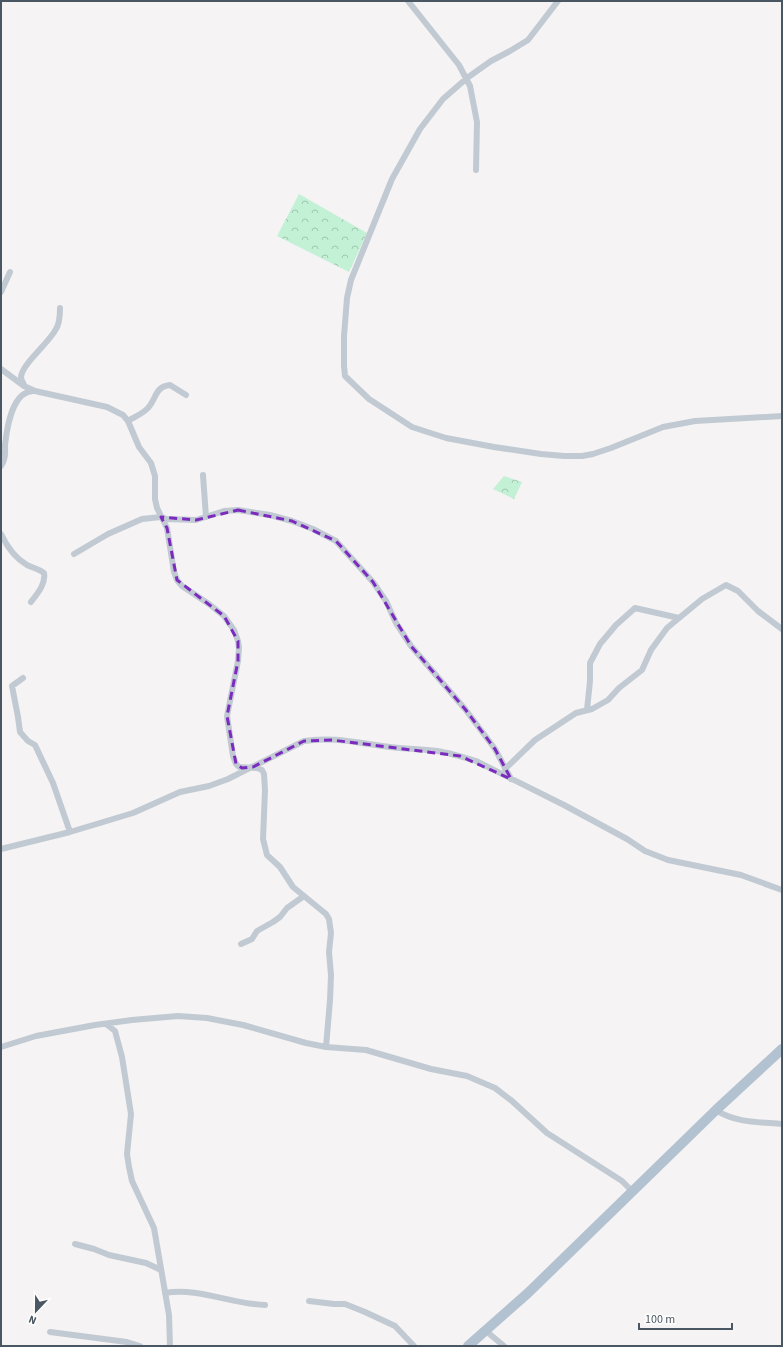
<svg xmlns="http://www.w3.org/2000/svg" width="783" height="1347" font-family="'Source Sans 3',sans-serif">
<style>
.park{fill:url(#park-crowns)}
.lines{fill:none;stroke-linecap:round;stroke-linejoin:round}
.minor{stroke:#c1cad2;stroke-width:6}
.primary{stroke:#b3c2d1;stroke-width:10}
.marked{fill:none;stroke:#7b2cbf;stroke-width:3;stroke-dasharray:8 5;stroke-linejoin:round}
</style>
<defs>
<pattern id="park-crowns" width="20" height="18" patternUnits="userSpaceOnUse"><rect width="20" height="18" fill="#c3f1d5"/><path d="M2 6a3 3 0 1 1 6 0M12 15a3 3 0 1 1 6 0" fill="none" stroke="#a0c6b0"/></pattern>
</defs>
<rect width="100%" height="100%" fill="#f5f3f3"/>
<path class="park" d="M299 194 367 233 349 272 277 236Z
M504 476 522 482 514 499 493 489Z"/>
<g class="lines">
<path class="minor" d="M408 1 459 65 470 86 477 122 476 170
M558 1 528 40 510 51 491 61 467 78 443 99 420 129 392 179 351 280 347 298 344 336V366L345 376 369 399 412 427 446 438 494 447 541 454 564 456H582L593 454 611 448 663 427 695 421 782 416
M1 292 10 272
M1 369 24 386 35 391 107 407 123 415 128 421 139 447 151 463 155 476V499L157 508 167 528 174 572 177 580 182 586 209 604 224 616 234 630 238 641 239 648 238 661 227 716 233 756 236 764 239 767 257 768 262 770 264 774 265 790 263 839 267 855 280 867 293 887 326 914 329 919 331 933 329 952 331 975 330 1000 326 1047
M24 385C23 383 21 380 21 377 22 364 49 343 56 329 60 323 60 315 60 308
M128 421C134 417 142 414 147 409 157 399 154 387 170 385L186 395
M1 466C6 459 5 452 5 445 7 427 12 392 33 391
M203 475 206 517
M1 534C7 547 15 558 27 565 33 568 39 569 44 573 46 584 37 594 31 602
M74 554 108 534 142 519 161 517 167 519 196 520 224 511 238 510 270 515 292 521 313 529 336 541 373 582 386 601 396 623 411 646 465 709 495 749 511 779
M23 678 12 686 18 717 20 732 28 741 35 745 53 783 70 832
M587 710 590 681V663L600 644 616 625 635 608 679 618
M505 769 535 740 576 713 592 709 608 700 619 688 642 670 651 650 667 628 702 599 726 585 738 591 758 611 782 629
M1 849 70 832 133 813 180 792 209 786 228 779 304 741C333 736 362 744 390 747 406 749 421 749 437 751 450 753 463 757 476 761L564 805 627 839 645 851 668 860 741 875 782 890
M241 944 252 939 257 931 273 922 280 917 287 908 304 896
M106 1024 115 1031 122 1057 131 1114 127 1154 129 1167 132 1181 154 1228 169 1315 170 1346
M1 1047 36 1036 95 1025 132 1020 178 1016 207 1018 243 1025 306 1043 326 1047 366 1050 431 1069 467 1076 495 1088 512 1101 547 1133 622 1181 632 1191
M716 1110C735 1123 760 1122 782 1124
M75 1244 94 1249 109 1255 146 1263 161 1270
M165 1293C198 1287 231 1304 265 1305
M309 1301 334 1304H345L365 1312 395 1326 414 1346
M486 1331 504 1346
M50 1332 127 1342 140 1346"/>
<path class="primary" d="M468 1346 528 1293 716 1110 782 1049"/>
</g>
<path class="marked" d="M238 510 292 521 336 541 373 582 411 646 465 709 495 749 511 779 460 756 332 740 304 741 253 767 242 768 236 764 227 716 238 661V641L224 616 177 580 167 528 161 517 196 520Z"/>
<rect width="783" height="1347" fill="none" stroke="#4a5661" stroke-width="4"/>
<g transform="translate(36 1311) rotate(202)" stroke="#ffffff" stroke-width="3" paint-order="stroke">
<path d="M0-3L7 15L0 10L-7 15Z" fill="#4a5661"/>
<text y="-6" font-size="11" font-weight="bold" text-anchor="middle" fill="#4a5661">N</text>
</g>
<path d="M639 1323v6h93v-6" fill="none" stroke="#4a5661" stroke-width="2"/>
<text x="645" y="1323" font-size="12" fill="#4a5661" stroke="#ffffff" stroke-width="3" paint-order="stroke">100 m</text>
</svg>
